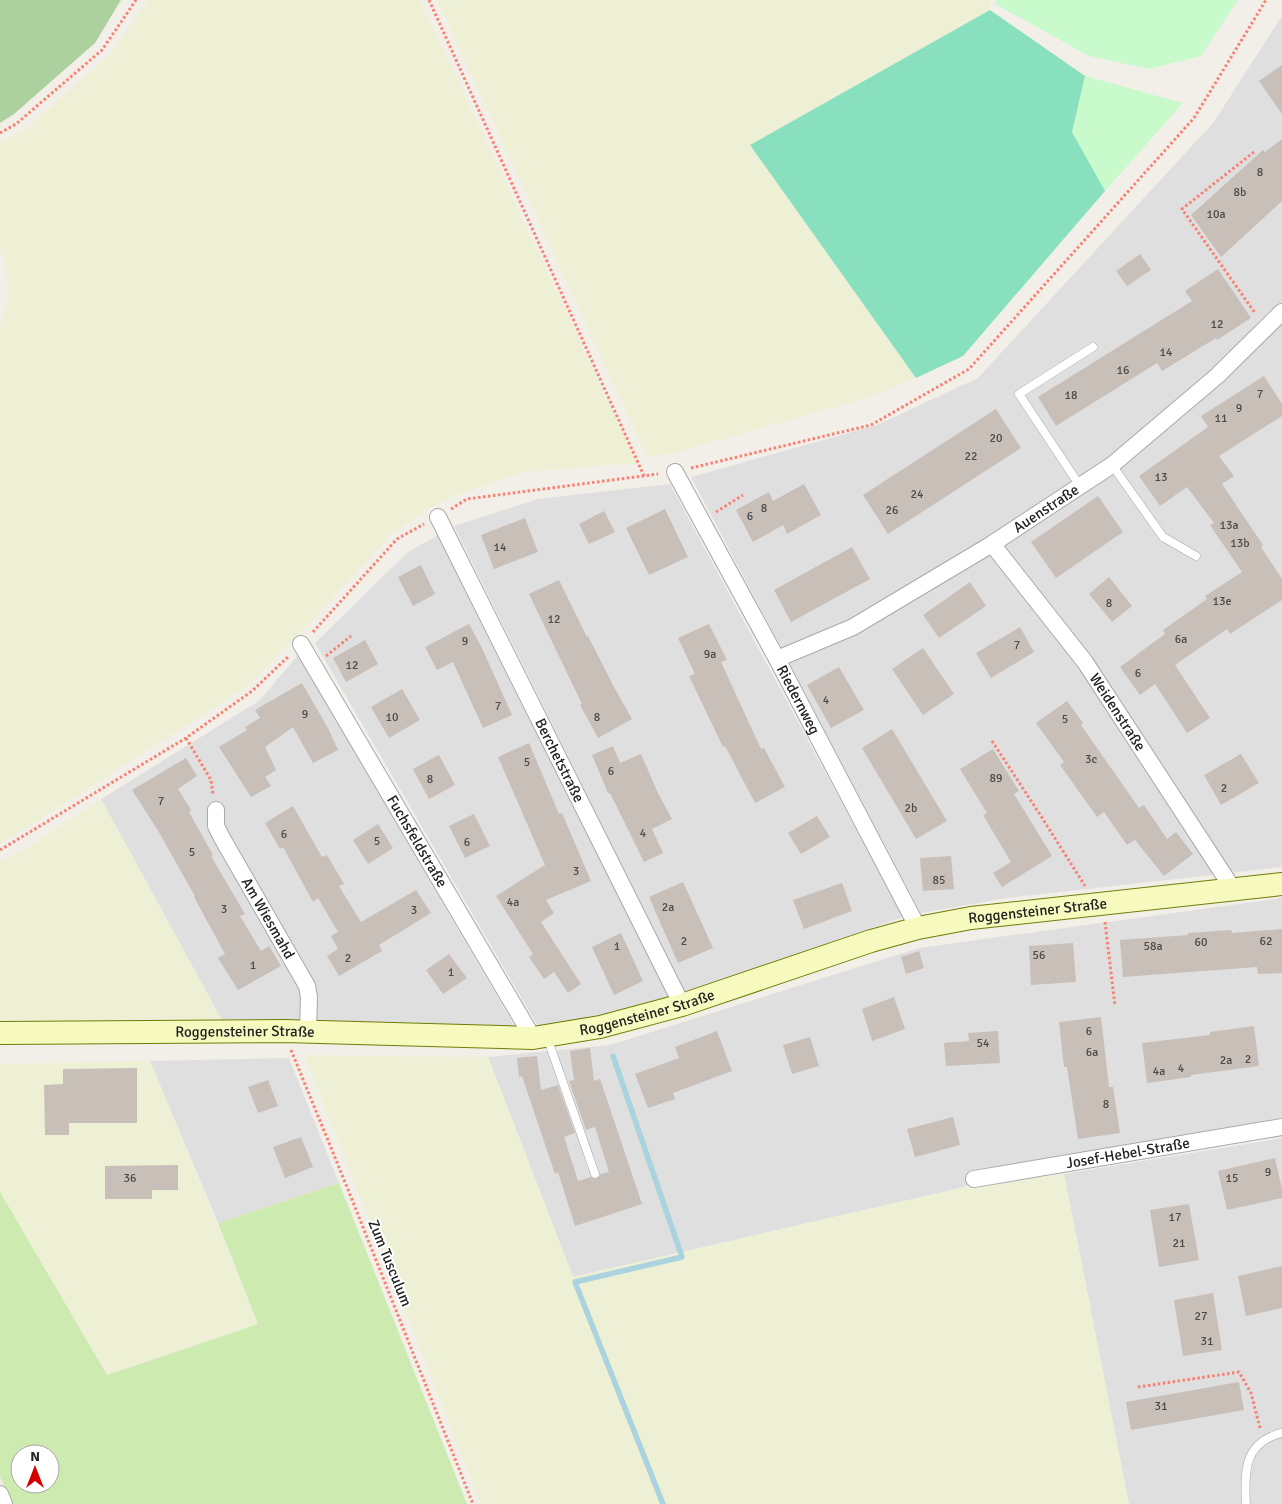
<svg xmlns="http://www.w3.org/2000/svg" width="1282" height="1504" font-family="Signika,sans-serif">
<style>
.residential{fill:#e0dfdf}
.farmland{fill:#eef0d5}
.grass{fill:#cdebb0;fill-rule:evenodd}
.forest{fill:#add19e}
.park{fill:#c8facc}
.pitch{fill:#88e0be}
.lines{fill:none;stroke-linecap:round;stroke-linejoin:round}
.stream{stroke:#aad3df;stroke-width:5.5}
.building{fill:#c7bfb8}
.lane-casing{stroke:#a9a9a9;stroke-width:9}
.street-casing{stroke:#a9a9a9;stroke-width:18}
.secondary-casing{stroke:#707d05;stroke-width:24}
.path{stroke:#fa8072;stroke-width:3;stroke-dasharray:2.5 2.5;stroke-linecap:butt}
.lane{stroke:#fff;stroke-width:8}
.street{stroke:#fff;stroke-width:16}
.secondary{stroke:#f7fabf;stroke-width:22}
.labels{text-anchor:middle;stroke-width:4;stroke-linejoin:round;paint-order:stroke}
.number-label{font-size:12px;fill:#4b4948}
.street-label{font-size:15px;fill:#222;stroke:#fff}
</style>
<rect width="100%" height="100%" fill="#f2efe9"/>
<path class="residential" d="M1282 16V867L1007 898 921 913 691 477 877 425 978 378 1213 123Z
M670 484 903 917 686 994 454 526 538 499Z
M438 535 673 999 598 1018 539 1028 315 643 408 552Z
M298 655 516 1029 224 1024 101 799 259 701Z
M1282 898V1119L975 1172 965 1187 573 1277 488 1057 610 1045 919 948Z
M289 1058 339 1183 218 1223 150 1061Z
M1282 1138V1504H1129L1064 1174Z"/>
<path class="farmland" d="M149 0H420L637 463 525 472 463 493 429 508 393 533 303 630 248 686 23 830 0 844V327L8 297 5 260 0 250V143L25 130 109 55Z
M437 0H991L990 10 750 145 916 378 861 400 677 452 647 457Z
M101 799 224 1024 0 1023V862L29 847Z
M304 1055 488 1057 573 1277 965 1187 1064 1174 1129 1504H481Z
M150 1061 258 1324 107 1375 0 1192V1064Z"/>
<path class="grass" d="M339 1183 467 1504H12L0 1477V1192L107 1375 258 1324 218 1223ZM20 1454H50V1484H20Z"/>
<path class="forest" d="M0 0H121L95 43 14 114 0 123Z"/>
<path class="park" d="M996 0H1238L1201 56 1149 69 1089 56 995 4Z
M1085 76 1183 103 1105 191 1072 132Z"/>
<path class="pitch" d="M990 10 1085 76 1072 132 1105 191 963 356 916 378 750 145Z"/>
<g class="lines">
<path class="stream" d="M613 1056 682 1257 575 1282 663 1504"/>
</g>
<path class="building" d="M1282 65V114L1259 81Z
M1282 139V201L1221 257 1191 215 1263 150 1265 152Z
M1140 254 1151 270 1127 286 1116 271Z
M1218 269 1251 318 1217 340 1216 338 1162 371 1157 363 1056 426 1038 397 1192 301 1185 291Z
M1264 376 1282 404V416L1219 456 1234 476 1222 484 1263 545 1261 547 1282 579V600L1230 634 1227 629 1175 665 1210 718 1187 733 1155 684 1140 695 1120 667 1165 634 1163 630 1207 599 1205 596 1242 572 1210 525 1214 523 1187 487 1160 506 1139 476 1208 427 1201 416Z
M996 409 1021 448 888 534 863 495Z
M804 484 821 515 787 534 783 525 753 542 736 510 769 492 773 501Z
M1098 496 1123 532 1056 578 1031 542Z
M665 509 688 557 649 575 626 528Z
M604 511 615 532 589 544 579 524Z
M525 518 538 552 494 569 481 535Z
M852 547 870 579 791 622 774 590Z
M421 565 435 594 413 606 398 577Z
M1109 577 1132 606 1112 622 1089 594Z
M559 580 587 637 588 636 614 687 632 719 598 738 580 705 582 704 529 594Z
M970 582 986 606 939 638 923 615Z
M469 624 481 646 512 715 483 728 453 662 437 670 425 647Z
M709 624 727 660 721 662 761 749 764 748 785 787 755 803 725 746 723 747 689 676 695 674 678 638Z
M1020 627 1034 652 991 678 976 653Z
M365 640 378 664 346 682 333 658Z
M923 648 954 694 923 715 892 669Z
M839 667 864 710 831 728 807 685Z
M302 683 329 730 338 750 313 763 293 727 265 747 276 770 265 777 271 786 251 797 219 747 247 730 245 727 260 718 255 710Z
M402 689 420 720 389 738 371 707Z
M1067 701 1083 723 1081 725 1139 808 1144 805 1167 839 1176 832 1193 854 1164 876 1135 840 1127 845 1104 812 1097 817 1060 765 1064 762 1036 723Z
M892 729 947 821 916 839 862 748Z
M529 743 559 814 562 813 591 881 546 900 554 913 541 922 581 984 568 993 554 972 544 979 529 957 533 954 496 896 545 865 498 757Z
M613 746 620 763 641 754 658 793 672 819 652 829 663 853 644 862 610 793H608L592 755Z
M993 749 1019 791 1014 794 1052 856 1002 887 993 873 1011 862 983 815 987 813 960 769Z
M1241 754 1259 783 1221 805 1204 775Z
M439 755 455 785 429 799 413 769Z
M186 758 197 776 178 789 191 810 189 812 213 855 211 856 245 914 240 916 261 951 269 946 281 966 238 990 218 958 225 954 194 897 195 896 157 829 132 790Z
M293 806 322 857 327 855 344 884 339 886 361 922 416 890 431 913 379 945 382 951 339 976 327 956 338 949 331 936 338 932 318 898 313 902 283 847 280 849 265 823Z
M474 814 490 846 465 858 449 826Z
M817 816 830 837 801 854 788 833Z
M378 824 393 848 368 864 353 840Z
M951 856 954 889 923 891 920 858Z
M683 882 713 948 678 963 649 897Z
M842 883 852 911 804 929 793 900Z
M1282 929V973L1258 974 1257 967 1123 977 1120 940 1188 935V933L1231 930 1232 933Z
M621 933 643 981 614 995 592 947Z
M1073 943 1076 982 1031 985 1029 946Z
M919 951 924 968 906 974 901 957Z
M449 954 467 978 443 994 426 970Z
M894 997 905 1029 872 1041 862 1009Z
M1101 1017 1109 1087H1113L1120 1133 1078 1139 1067 1067H1064L1059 1022Z
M1254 1026 1259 1066 1191 1075V1077L1147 1083 1142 1043 1210 1035V1032Z
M717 1031 732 1071 673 1093 675 1099 648 1108 635 1074 679 1058 675 1047Z
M998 1031 1000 1063 946 1066 944 1043 969 1041 968 1033Z
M810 1037 819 1066 792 1074 783 1045Z
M590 1048 594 1081 600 1079 642 1204 575 1226 558 1172 555 1174 522 1076 519 1077 517 1058 537 1056 541 1090 558 1085 575 1133 564 1137 578 1181 591 1177 596 1179 601 1174 609 1172 595 1127 586 1130 569 1081 574 1080 570 1051Z
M137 1068V1123H69V1135H45L44 1085 63 1084V1069Z
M268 1080 278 1106 258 1113 248 1087Z
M953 1117 960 1145 915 1157 907 1129Z
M301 1137 313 1167 285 1178 273 1147Z
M1275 1158 1282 1189V1198L1227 1210 1218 1171Z
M178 1165V1190H152V1199H105V1166Z
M1189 1204 1199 1260 1159 1267 1150 1210Z
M1282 1266V1308L1246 1316 1238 1276Z
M1213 1293 1222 1350 1183 1356 1174 1300Z
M1239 1382 1244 1410 1131 1430 1126 1402Z"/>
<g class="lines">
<defs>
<path id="lane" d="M1112 465 1163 537 1196 556
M1080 486 1019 394 1093 347
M547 1037 595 1174
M1246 1504C1244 1472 1244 1442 1282 1433"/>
<g id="street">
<path id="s1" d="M675 472 777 659 918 928"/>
<path id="s2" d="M438 517 682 1005"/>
<path id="s3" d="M992 544 1085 662 1233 889"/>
<path id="s4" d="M301 644 533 1038"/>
<path id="s5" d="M777 659 853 627 992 544 1112 465 1217 376 1282 312"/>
<path id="s6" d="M216 810V826L222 838 307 986 309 997 308 1031"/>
<path id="s7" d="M974 1179 1282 1127"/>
<path d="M0 1494 4 1504"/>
</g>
<g id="secondary">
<path id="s8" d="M0 1033 284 1031 533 1038 600 1027 682 1005 871 941 918 928 971 918 1282 884"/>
</g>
</defs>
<use href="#lane" class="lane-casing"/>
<use href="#street" class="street-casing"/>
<use href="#secondary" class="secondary-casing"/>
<path class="path" d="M429 0 644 476
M0 133 16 124 102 50 136 0
M1254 152 1182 209 1255 313
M691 468 871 425 969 369 1194 118 1266 0
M451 509 467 499 658 474
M716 512 743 495
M313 632 397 539 424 524
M326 656 351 636
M186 738 211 780 213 795
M992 741 1039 813 1085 886
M0 850 186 738 252 691 289 656
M1105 922 1115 1006
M291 1050 345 1182 473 1504
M1138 1387 1239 1372 1251 1393 1260 1428"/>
<use href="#lane" class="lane"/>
<use href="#street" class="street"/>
<use href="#secondary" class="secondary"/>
</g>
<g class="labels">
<g class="number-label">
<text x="1260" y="176">8</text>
<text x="1240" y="196">8b</text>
<text x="1216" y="218">10a</text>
<text x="1217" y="328">12</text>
<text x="1166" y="356">14</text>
<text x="1123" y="374">16</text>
<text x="1260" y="398">7</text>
<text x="1071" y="399">18</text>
<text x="1239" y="412">9</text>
<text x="1221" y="422">11</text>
<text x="996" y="442">20</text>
<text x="971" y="460">22</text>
<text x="1161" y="481">13</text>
<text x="917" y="498">24</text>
<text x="764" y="512">8</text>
<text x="892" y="514">26</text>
<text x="750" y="520">6</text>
<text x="1229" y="529">13a</text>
<text x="1240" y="547">13b</text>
<text x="500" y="551">14</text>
<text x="1222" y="605">13e</text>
<text x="1109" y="607">8</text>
<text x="554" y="623">12</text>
<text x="1181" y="643">6a</text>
<text x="465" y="645">9</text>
<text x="1017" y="649">7</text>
<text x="710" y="658">9a</text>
<text x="352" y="669">12</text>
<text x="1138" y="677">6</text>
<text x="826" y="704">4</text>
<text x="498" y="710">7</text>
<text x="305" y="718">9</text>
<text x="392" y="721">10</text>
<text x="597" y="721">8</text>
<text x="1065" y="723">5</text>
<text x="1091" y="763">3c</text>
<text x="527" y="766">5</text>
<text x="611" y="775">6</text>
<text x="996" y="782">89</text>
<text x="430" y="783">8</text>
<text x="1224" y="792">2</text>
<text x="161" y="805">7</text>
<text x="911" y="812">2b</text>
<text x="643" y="837">4</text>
<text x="284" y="838">6</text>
<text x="377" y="845">5</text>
<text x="467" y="846">6</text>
<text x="192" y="856">5</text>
<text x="576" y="875">3</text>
<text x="939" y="884">85</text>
<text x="513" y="906">4a</text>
<text x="668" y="911">2a</text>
<text x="224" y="913">3</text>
<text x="414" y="914">3</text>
<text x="684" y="945">2</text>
<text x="1266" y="945">62</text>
<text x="1201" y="946">60</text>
<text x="617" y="950">1</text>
<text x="1153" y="950">58a</text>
<text x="1039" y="959">56</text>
<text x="348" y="962">2</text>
<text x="253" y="969">1</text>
<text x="451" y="976">1</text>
<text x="1089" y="1035">6</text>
<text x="983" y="1047">54</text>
<text x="1092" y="1056">6a</text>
<text x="1248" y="1063">2</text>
<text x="1226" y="1064">2a</text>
<text x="1181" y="1072">4</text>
<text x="1159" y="1075">4a</text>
<text x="1106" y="1108">8</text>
<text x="1268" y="1176">9</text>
<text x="130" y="1182">36</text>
<text x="1232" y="1182">15</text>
<text x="1175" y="1221">17</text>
<text x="1179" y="1247">21</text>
<text x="1201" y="1320">27</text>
<text x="1207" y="1345">31</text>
<text x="1161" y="1410">31</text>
</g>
<g class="street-label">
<text dy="5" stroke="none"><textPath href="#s5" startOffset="309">Auenstraße</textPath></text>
<text dy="5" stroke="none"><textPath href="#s1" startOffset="259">Riedernweg</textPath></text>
<text dy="5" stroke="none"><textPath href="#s3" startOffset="210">Weidenstraße</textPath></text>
<text dy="5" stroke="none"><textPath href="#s2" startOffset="272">Berchetstraße</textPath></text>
<text dy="5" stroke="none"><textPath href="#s4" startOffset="229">Fuchsfeldstraße</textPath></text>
<text dy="5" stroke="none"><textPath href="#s8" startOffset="1055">Roggensteiner Straße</textPath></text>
<text dy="5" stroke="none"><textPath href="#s6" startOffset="122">Am Wiesmahd</textPath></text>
<text dy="5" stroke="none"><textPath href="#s8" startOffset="650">Roggensteiner Straße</textPath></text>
<text dy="5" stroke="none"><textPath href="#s8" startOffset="245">Roggensteiner Straße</textPath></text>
<text dy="5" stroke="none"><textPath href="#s7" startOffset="156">Josef-Hebel-Straße</textPath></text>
<text transform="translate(390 1263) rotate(68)" y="5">Zum Tusculum</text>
</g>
</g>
<g transform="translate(35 1469)"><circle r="24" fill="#ffffff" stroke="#a7a7a7"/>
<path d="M0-4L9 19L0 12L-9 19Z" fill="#d40000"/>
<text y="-8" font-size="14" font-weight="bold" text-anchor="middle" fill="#222222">N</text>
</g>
</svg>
